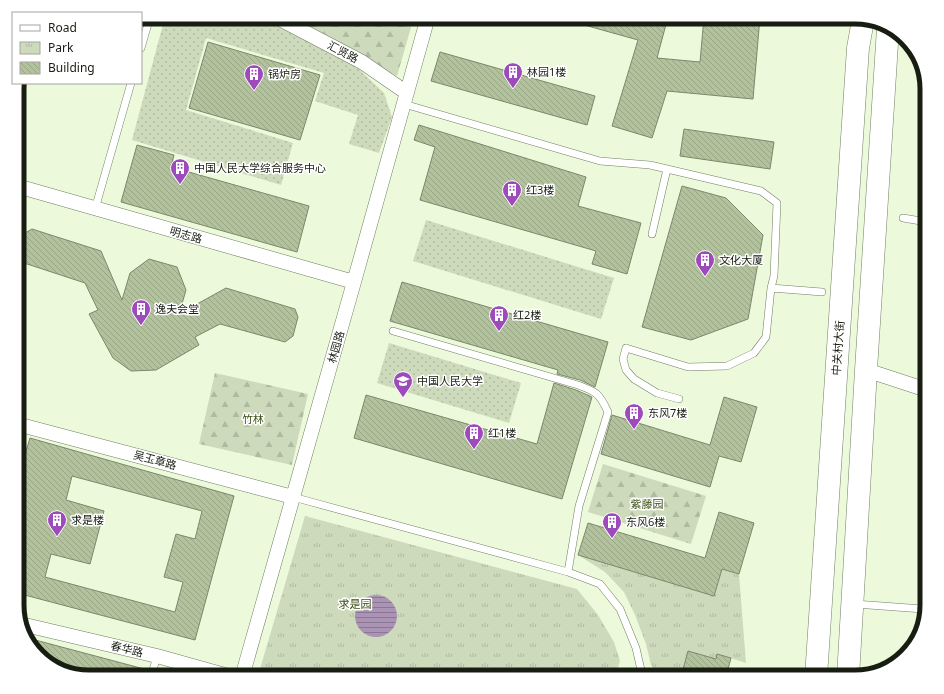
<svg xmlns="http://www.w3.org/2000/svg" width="944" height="694" font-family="'Noto Sans','Noto Sans SC',sans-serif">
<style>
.grass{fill:url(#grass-dots)}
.forest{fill:url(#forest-firs)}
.park{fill:url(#park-tufts)}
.water{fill:url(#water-rules)}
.building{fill:url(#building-back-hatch);stroke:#7c876c;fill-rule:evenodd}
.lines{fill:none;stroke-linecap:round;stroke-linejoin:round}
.service-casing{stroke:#727e63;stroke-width:8}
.minor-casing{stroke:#727e63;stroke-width:15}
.primary-casing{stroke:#727e63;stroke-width:23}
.service{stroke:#fff;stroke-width:7}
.minor{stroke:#fff;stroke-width:14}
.primary{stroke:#fff;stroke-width:22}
.labels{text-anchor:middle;stroke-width:3;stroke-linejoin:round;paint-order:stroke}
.street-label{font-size:11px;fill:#181d12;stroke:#fff}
.poi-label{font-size:11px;fill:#181d12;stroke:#fff;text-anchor:start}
.park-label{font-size:11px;fill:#3b4f15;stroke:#fff}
.rim{fill:none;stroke:#181d12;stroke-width:5}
</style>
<defs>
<pattern id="grass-dots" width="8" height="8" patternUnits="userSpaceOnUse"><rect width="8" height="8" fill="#cddabb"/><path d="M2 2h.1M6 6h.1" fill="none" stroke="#afbba0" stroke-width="1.8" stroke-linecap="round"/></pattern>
<pattern id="forest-firs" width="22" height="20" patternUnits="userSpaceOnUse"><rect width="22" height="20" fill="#cddabb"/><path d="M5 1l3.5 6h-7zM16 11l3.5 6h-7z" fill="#afbba0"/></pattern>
<pattern id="park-tufts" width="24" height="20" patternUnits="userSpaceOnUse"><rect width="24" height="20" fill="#cddabb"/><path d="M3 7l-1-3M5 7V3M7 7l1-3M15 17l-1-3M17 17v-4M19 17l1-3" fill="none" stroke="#afbba0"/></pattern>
<pattern id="water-rules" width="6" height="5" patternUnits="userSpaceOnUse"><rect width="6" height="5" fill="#ab93b5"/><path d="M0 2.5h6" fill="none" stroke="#8a7792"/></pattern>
<pattern id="building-back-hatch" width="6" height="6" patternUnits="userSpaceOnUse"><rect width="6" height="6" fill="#b2c29c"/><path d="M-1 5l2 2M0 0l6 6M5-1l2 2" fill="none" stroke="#98a685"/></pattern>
</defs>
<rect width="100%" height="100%" fill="#ecfadb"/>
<path class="grass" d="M165 17H248L277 26 347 58 384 93 392 117 379 153 349 144 358 115 315 101 324 73 206 38 186 110 293 143 281 185 132 140Z
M426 220 614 278 601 319 413 261Z
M389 343 521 383 509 423 377 383Z"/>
<path class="forest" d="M290 17H414L397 76Z
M215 373 308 394 292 465 199 444Z
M603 464 706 496 691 544 588 512Z"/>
<path class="park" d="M305 516 577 589 598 615 614 642 620 661 615 677H294L260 669Z
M578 555 714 596 722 569 739 574 746 663 718 654 716 659 681 677H668L659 675 651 665 646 644 635 615 624 592 605 572Z"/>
<path class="water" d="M355 616a21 21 0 1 1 42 0a21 21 0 1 1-42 0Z"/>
<path class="building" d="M571 17H668L657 58 700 62 704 17H760L753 99 667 91 652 138 612 126 638 40 570 21Z
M208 42 320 75 300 140 189 108Z
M440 52 595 96 587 125 431 81Z
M419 125 586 177 578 206 641 223 627 274 592 264 596 251 420 200 435 147 414 140Z
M684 129 774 142 770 169 680 156Z
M137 145 174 155 171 167 309 206 297 252 121 202Z
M682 186 726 198 763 235 748 319 691 340 642 327Z
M32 229 101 251 122 300 130 273 149 259 177 267 186 290 179 314 226 288 295 309 298 317 293 336 285 342 220 324 195 337 199 345 156 370 131 371 113 358 89 314 98 310 85 283 21 262 18 252 25 233Z
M402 282 608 342 595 387 580 380 557 374 558 370 390 321Z
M554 383 576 390 592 397 562 499 354 438 366 395 537 444Z
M724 397 757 407 741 462 719 456 710 487 601 454 612 415 710 445Z
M30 438 234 496 195 640 17 593V481ZM72 476 202 511 195 539 176 534 164 577 183 582 175 612 45 577 51 554 90 564 104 511 66 500Z
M719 512 754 523 739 574 722 569 714 596 578 555 588 523 705 558Z
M24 637 148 670 146 677H88L45 662Z
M688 651 716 659 717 654 731 658 726 677H681Z"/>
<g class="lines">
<defs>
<path id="service" d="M141 48 150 17
M404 104 600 161 650 165 761 191 777 203 774 276 771 288 822 292
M95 209 131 83
M903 218 927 222
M652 234 667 169
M393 331 578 385C597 392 599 393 608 412L579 506 568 572
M679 399 657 393 634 379 626 370 623 359 626 348 688 367 727 366 754 353 766 337 771 288
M293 497 568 572 600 584 620 609 636 648 641 670 640 677
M855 604 923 609
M151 677 157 656"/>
<path id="minor" d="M276 17 362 62 407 93
M17 186 354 282
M866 370 927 390
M17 424 293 497
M21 624 157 656 232 677
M242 677 354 282 428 17"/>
<path id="primary" d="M816 677 858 48 863 20
M848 677 866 370 888 28"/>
</defs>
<use href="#service" class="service-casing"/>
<use href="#minor" class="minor-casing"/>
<use href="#primary" class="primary-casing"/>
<use href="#service" class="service"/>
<use href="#minor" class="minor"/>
<use href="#primary" class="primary"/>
</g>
<defs>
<symbol id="building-pin" viewBox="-11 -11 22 30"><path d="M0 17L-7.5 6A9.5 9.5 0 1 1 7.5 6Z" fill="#9d4bbb" stroke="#fff"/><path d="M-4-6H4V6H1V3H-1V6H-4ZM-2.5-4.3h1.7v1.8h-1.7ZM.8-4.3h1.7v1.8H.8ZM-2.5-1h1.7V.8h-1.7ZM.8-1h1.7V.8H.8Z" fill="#fff"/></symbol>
<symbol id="university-pin" viewBox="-11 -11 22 30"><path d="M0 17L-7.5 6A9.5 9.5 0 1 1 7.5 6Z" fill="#9d4bbb" stroke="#fff"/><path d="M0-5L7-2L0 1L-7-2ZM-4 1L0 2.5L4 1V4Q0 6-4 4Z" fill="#fff"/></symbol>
</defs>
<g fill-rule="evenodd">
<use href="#building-pin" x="502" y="61" width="22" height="30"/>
<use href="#building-pin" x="243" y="63" width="22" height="30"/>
<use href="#building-pin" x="169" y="157" width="22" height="30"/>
<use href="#building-pin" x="501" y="179" width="22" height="30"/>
<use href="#building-pin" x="694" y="249" width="22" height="30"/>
<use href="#building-pin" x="130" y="298" width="22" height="30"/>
<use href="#building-pin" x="488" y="304" width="22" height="30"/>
<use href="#university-pin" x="392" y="370" width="22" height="30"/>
<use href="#building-pin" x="623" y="402" width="22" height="30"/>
<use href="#building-pin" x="463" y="422" width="22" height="30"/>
<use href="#building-pin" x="46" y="509" width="22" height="30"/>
<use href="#building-pin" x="601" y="511" width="22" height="30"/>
</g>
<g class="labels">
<g class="street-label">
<text transform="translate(343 52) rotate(28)" y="4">汇贤路</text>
<text transform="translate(186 235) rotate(16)" y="4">明志路</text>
<text transform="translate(336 347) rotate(-74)" y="4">林园路</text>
<text transform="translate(838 348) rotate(-86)" y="4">中关村大街</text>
<text transform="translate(155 460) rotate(15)" y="4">吴玉章路</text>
<text transform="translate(127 649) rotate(14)" y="4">春华路</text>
</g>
<g class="poi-label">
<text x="527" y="76">林园1楼</text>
<text x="268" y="78">锅炉房</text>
<text x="194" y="172">中国人民大学综合服务中心</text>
<text x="526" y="194">红3楼</text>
<text x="719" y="264">文化大厦</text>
<text x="155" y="313">逸夫会堂</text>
<text x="513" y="319">红2楼</text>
<text x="417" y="385">中国人民大学</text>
<text x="648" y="417">东风7楼</text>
<text x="488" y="437">红1楼</text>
<text x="71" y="524">求是楼</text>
<text x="626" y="526">东风6楼</text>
</g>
<g class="park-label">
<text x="253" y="423">竹林</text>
<text x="647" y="508">紫藤园</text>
<text x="355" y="608">求是园</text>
</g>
</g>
<path d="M0 0H944V694H0ZM89 24H855A65 65 0 0 1 920 89V605A65 65 0 0 1 855 670H89A65 65 0 0 1 24 605V89A65 65 0 0 1 89 24Z" fill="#fff" fill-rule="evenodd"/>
<path class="rim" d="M89 24H855A65 65 0 0 1 920 89V605A65 65 0 0 1 855 670H89A65 65 0 0 1 24 605V89A65 65 0 0 1 89 24Z"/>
<rect x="12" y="12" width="130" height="72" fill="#ffffff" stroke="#a3a5a0"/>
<rect x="20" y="25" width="20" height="6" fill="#ffffff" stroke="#a3a5a0"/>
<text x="48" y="32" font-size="12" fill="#181d12">Road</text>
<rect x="20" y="42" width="20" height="12" fill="url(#park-tufts)" stroke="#a3a5a0"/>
<text x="48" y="52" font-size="12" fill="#181d12">Park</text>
<rect x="20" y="62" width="20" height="12" fill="url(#building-back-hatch)" stroke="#a3a5a0"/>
<text x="48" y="72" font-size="12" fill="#181d12">Building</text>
</svg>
